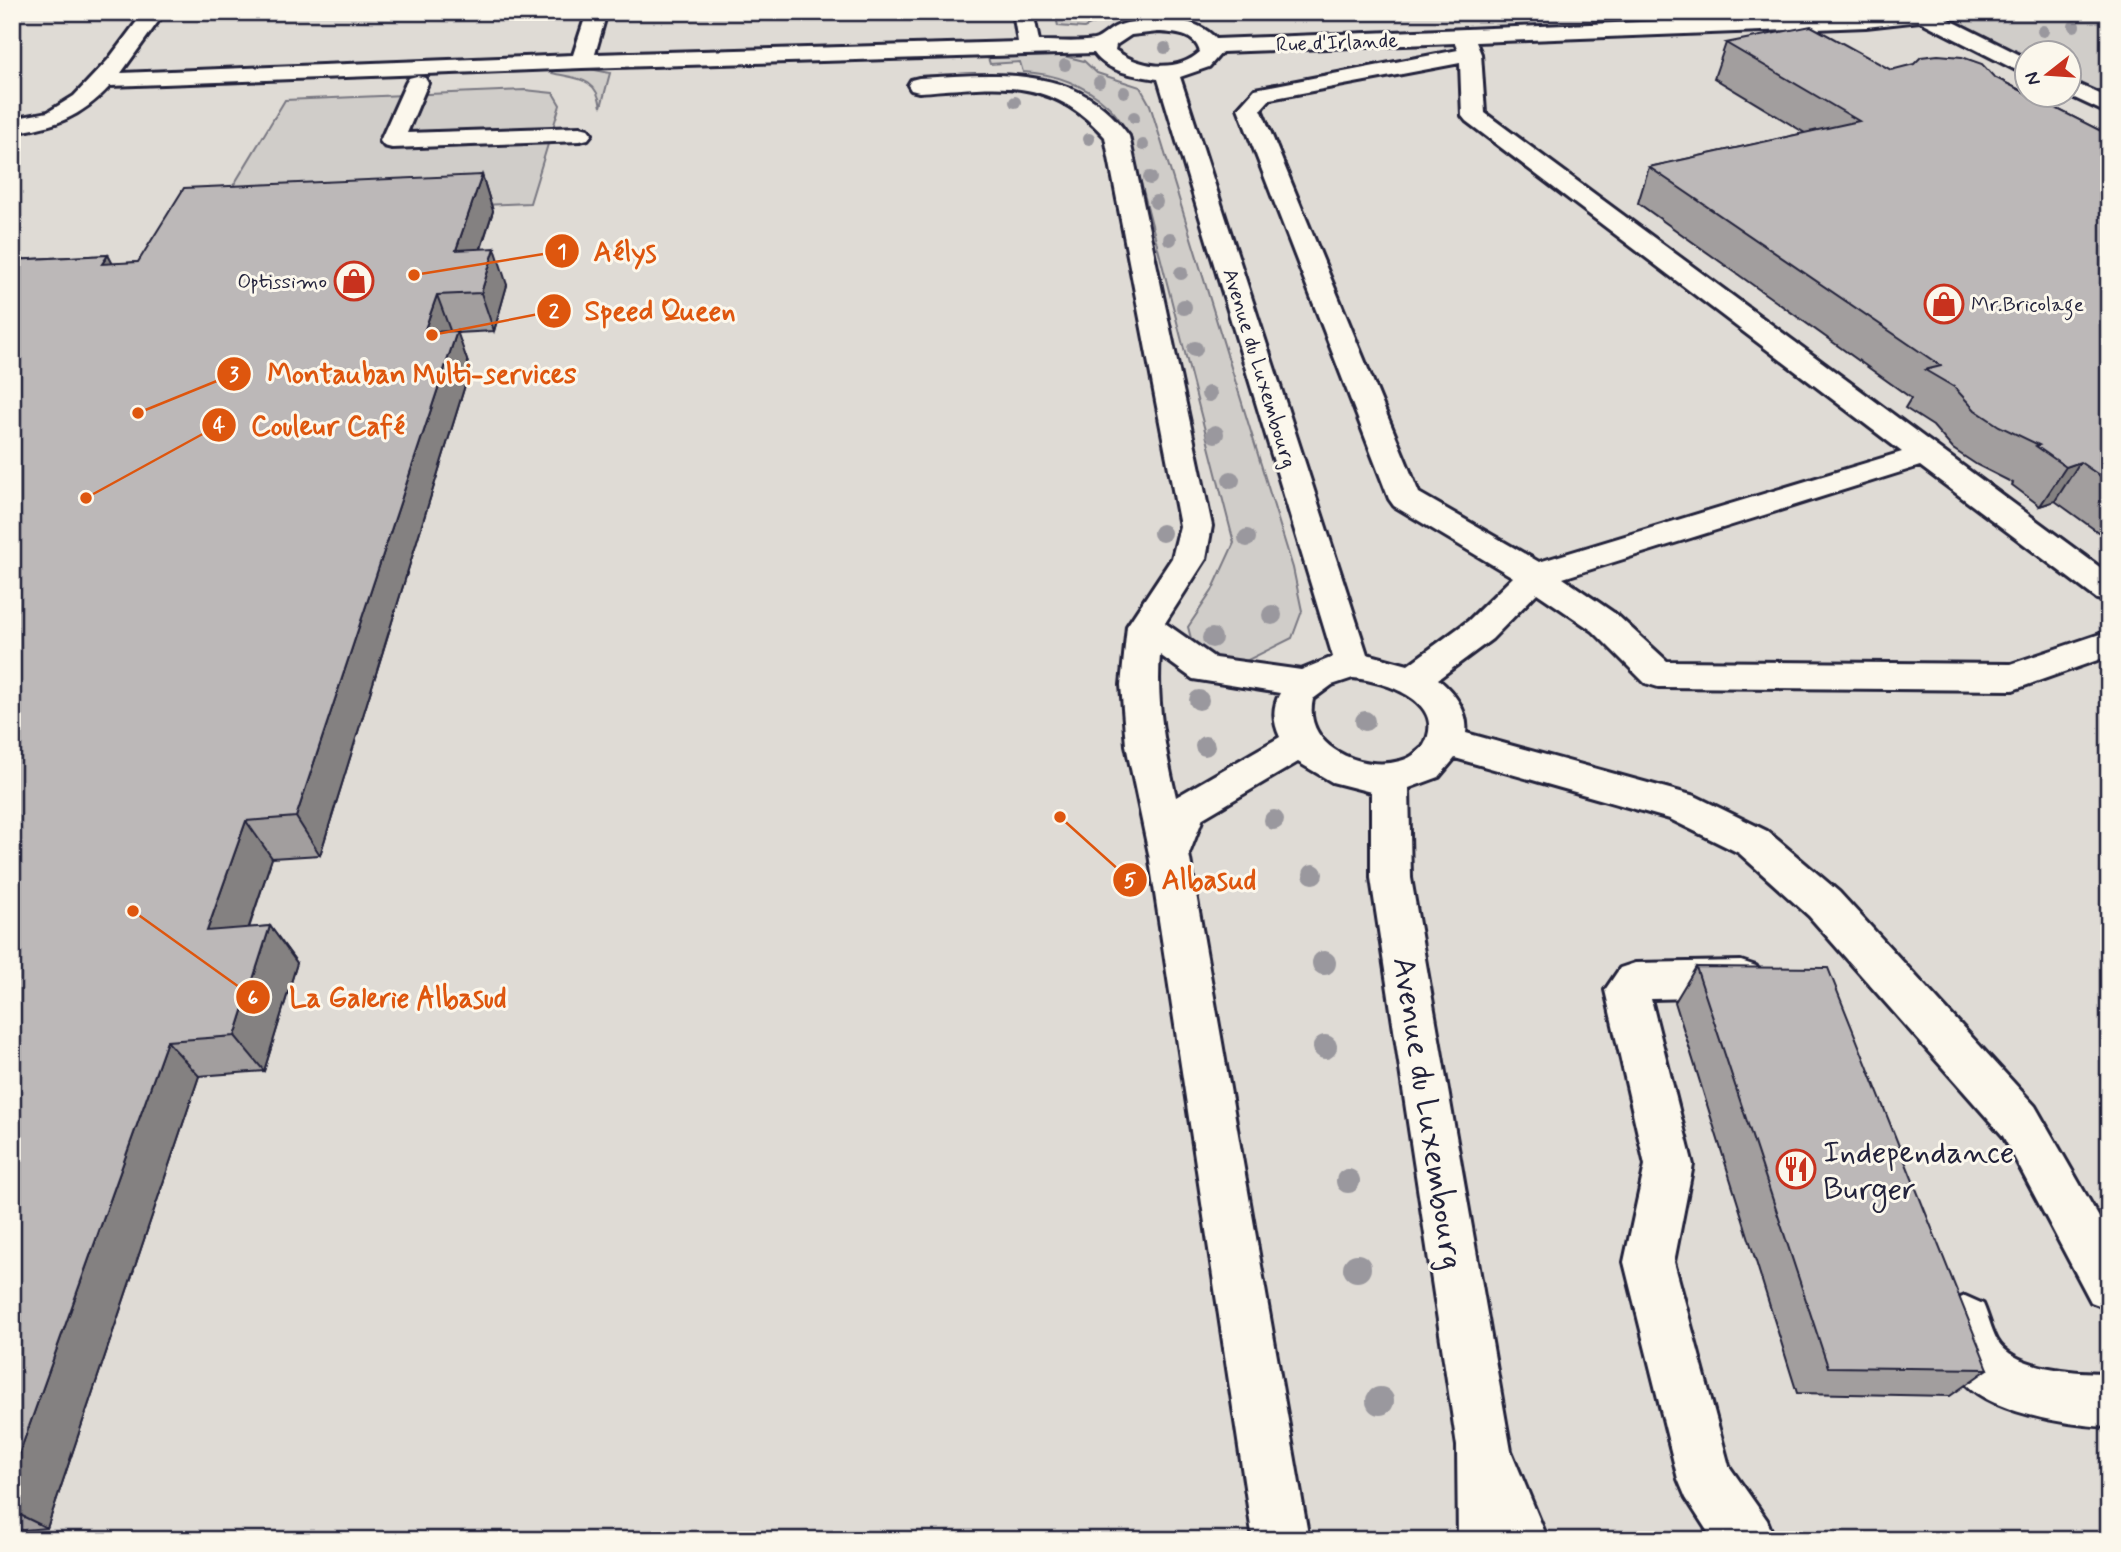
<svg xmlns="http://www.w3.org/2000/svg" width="2121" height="1552" font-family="Mynerve,sans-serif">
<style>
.built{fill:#dfdbd5;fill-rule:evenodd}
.green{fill:#d0cdc9;stroke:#797882;stroke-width:2}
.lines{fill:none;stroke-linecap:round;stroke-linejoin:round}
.minor-casing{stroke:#22223b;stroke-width:6}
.minor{fill:#fbf7ec;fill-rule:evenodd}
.tree{fill:#9a989e}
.wall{fill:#a29e9e;stroke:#22223b;stroke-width:2}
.shaded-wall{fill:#848181;stroke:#22223b;stroke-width:2}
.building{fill:#bcb8b8;stroke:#22223b;stroke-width:2}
.labels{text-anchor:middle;stroke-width:6;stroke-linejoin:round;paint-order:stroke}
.far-street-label{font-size:21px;fill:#22223b;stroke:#fbf7ec}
.far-poi-label{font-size:21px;fill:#22223b;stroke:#fbf7ec;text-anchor:end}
.near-street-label{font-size:32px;fill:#22223b;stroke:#fbf7ec}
.near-poi-label{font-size:32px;fill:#22223b;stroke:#fbf7ec;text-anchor:start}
.leader{fill:none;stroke:#de560e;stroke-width:2.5}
.callout-dot{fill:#de560e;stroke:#fbf7ec;stroke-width:2.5}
.mark-label{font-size:21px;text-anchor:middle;font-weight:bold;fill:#fff}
.callout-label{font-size:28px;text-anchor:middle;font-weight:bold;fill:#de560e;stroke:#fbf7ec;stroke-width:6;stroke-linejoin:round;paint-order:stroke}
</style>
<rect width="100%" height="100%" fill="#eeeae2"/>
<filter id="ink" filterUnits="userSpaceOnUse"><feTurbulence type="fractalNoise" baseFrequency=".0143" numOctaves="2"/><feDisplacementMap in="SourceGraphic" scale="14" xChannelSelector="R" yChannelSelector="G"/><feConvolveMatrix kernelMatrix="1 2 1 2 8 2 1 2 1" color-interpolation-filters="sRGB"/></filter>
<g filter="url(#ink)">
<path class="built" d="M12 12H2109V1540H12ZM2026 52H2068V94H2026Z"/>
<path class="green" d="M1055 12H1119L1084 28 1058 26Z
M1944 12H2109V107L2069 87 2068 52H2026V66L1924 16Z
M1060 55 1084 61 1097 73 1140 87 1150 105 1293 568 1302 611 1292 638 1244 662H1219L1193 646 1188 627 1212 591 1234 543 1128 132C1122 124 1116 113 1108 106 1086 85 1053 73 1023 72L1020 62 990 64 988 58Z
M590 69 610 73 601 107C597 77 577 79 552 73L551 71Z
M525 90 553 93 560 105 530 203 215 216 285 100Z"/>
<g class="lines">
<defs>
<path id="minor" d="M144 12H165L121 73 573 55 587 12H607L595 54 1018 42 1013 12H1033L1039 41C1057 41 1077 43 1094 40 1102 38 1109 29 1117 26 1146 16 1195 14 1216 39L1888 12H1954L1946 18 2026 58V72L2018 71 1920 21 1866 27 1476 42 1481 54 1485 113 2109 574V602L2097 599 1920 466 1563 578 1617 615 1667 661 2011 664 2109 631V656L2013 690 1658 687 1645 683 1593 631 1537 593 1492 639 1438 679C1454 692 1469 712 1466 733L1695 796 1767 831 1839 892 2035 1106 2109 1235V1309L2091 1302 2003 1136 1809 916 1739 853 1670 819 1455 758 1439 777 1409 788 1411 878 1511 1451 1548 1540H1458L1457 1446 1371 878V792L1332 782 1298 762 1203 818 1189 854 1309 1540H1253L1149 854 1126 745 1121 685 1127 626 1172 558 1180 526 1105 137C1049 74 996 87 919 92L911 90 908 85 911 80 919 78C997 74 1078 63 1129 136L1212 526 1206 559 1165 623 1215 658 1301 670 1333 657 1158 79C1136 76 1107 72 1094 53L582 68 110 86C79 119 55 126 12 133V119L48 112 74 96 108 60ZM1158 32C1174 33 1195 33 1200 52 1177 73 1139 68 1115 50L1116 45 1131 35ZM1455 43 1458 50 1255 89 1238 108 1389 499 1394 506 1513 577 1468 621 1408 665 1367 654 1180 77 1209 67 1222 52ZM1460 63 1462 116 1466 121 1902 452 1539 562 1419 493 1261 109 1270 99ZM1160 655 1193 679 1280 693C1272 707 1273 722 1280 737L1176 797C1165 749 1156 703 1160 655ZM1353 678C1385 681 1450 702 1423 747 1416 753 1410 759 1400 761 1361 772 1302 746 1313 699L1332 685Z
M417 76 425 78 428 83 407 133 580 127 588 129 592 134 588 139 580 141 392 148 384 146 380 141 406 83 409 78Z
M2068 80 2109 98V114L2066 94H2068Z
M1741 961 1756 966 1763 979 1756 992 1741 997 1651 999 1693 1165 1674 1262 1729 1466 1767 1520 1775 1540H1713L1686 1498 1678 1479 1624 1262 1645 1165 1605 990 1620 968 1635 963Z
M1965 1296 1983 1304C1988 1315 1991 1329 1997 1340 2014 1370 2078 1373 2109 1373V1427C2069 1425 1986 1413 1961 1378 1950 1362 1945 1340 1939 1322L1947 1304Z"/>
</defs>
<use href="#minor" class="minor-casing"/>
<use href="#minor" class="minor"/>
</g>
<g class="tree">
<circle cx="2074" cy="26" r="6"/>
<circle cx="2043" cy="31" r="6"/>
<circle cx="1165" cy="48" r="6"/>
<circle cx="1065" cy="65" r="6"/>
<circle cx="1099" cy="82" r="6"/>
<circle cx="1124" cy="92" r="6"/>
<circle cx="1015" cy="102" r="6"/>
<circle cx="1134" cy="117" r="6"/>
<circle cx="1089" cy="139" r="6"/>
<circle cx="1143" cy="145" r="6"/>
<circle cx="1150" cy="178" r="7"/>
<circle cx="1156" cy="202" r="7"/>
<circle cx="1170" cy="239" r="7"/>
<circle cx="1181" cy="273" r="7"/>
<circle cx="1184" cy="307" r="8"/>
<circle cx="1195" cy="349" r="8"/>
<circle cx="1209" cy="394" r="8"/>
<circle cx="1215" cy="434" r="9"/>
<circle cx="1231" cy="480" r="9"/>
<circle cx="1162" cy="533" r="9"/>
<circle cx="1247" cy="538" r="9"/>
<circle cx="1272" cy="615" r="10"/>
<circle cx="1212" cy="638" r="10"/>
<circle cx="1199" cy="700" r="10"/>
<circle cx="1365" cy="721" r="10"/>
<circle cx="1205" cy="746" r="10"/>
<circle cx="1274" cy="820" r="10"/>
<circle cx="1313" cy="874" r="10"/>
<circle cx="1324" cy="963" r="12"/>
<circle cx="1325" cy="1047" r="12"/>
<circle cx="1348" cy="1181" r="12"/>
<circle cx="1357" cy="1268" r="14"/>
<circle cx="1380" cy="1401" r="14"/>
</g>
<path class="wall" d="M1726 43 1891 70 1994 77 2109 135V540L2055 501 2040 506 2012 485 2013 483 1977 465 1953 449 1933 426 1905 408 1911 398 1638 203 1649 167 1805 133 1714 78Z
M482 175 493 211 481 249 507 285 494 331 457 333 470 369 320 855 272 858 249 928 270 926 297 963 264 1071 199 1076 47 1528 12 1531V260L108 255 112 264 138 262Z
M1696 967 1988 1369 1950 1396 1797 1393 1675 1002Z"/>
<path class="shaded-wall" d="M482 175 493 211 468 287 456 250Z
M495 248 507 285 494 331 481 293Z
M108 255 128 292 102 264Z
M437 295 451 333 424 332Z
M457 331 470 369 320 855 296 817Z
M2080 462 2055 501 2040 506 2066 467Z
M246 821 272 858 235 968 207 931Z
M270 926 297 963 264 1071 235 1036Z
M167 1041 199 1076 47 1528 12 1511V1474Z"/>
<path class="building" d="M1811 26 1891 70 1914 64 1921 57 1938 55 1962 57 1982 64 1994 77 2109 135V482L2080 462 2066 467 2036 446 2039 445 1999 426 1975 410 1954 387 1925 370 1941 366 1649 167 1859 121 1726 43Z
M482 175 456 250 495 248 481 293 437 295 424 332 457 331 296 817 246 821 207 931 270 926 235 1036 167 1041 12 1474V260L108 255 102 264 138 262 184 188Z
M1696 967 1828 968 1988 1369 1828 1367Z"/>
</g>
<defs>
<symbol id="shop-ring" viewBox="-11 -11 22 22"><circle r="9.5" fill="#fbf7ec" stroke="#c8321e" stroke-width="1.5"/><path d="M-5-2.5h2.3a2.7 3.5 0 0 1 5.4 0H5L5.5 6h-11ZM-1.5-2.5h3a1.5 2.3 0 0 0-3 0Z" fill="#c8321e"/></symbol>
<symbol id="restaurant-ring" viewBox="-11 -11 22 22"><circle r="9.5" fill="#fbf7ec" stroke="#c8321e" stroke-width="1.5"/><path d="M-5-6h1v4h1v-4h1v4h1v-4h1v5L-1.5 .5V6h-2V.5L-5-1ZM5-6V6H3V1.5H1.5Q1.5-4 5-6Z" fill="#c8321e"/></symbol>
</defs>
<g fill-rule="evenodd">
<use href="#shop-ring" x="332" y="259" width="44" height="44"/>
<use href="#shop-ring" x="1922" y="282" width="44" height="44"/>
<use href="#restaurant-ring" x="1774" y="1147" width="44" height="44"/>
</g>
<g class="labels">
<g class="far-street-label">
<text transform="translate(1337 42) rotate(-2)" y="7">Rue d'Irlande</text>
<text transform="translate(1260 368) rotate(73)" y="7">Avenue du Luxembourg</text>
</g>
<g class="far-poi-label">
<text x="327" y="288">Optissimo</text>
<text x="1971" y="311" text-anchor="start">Mr.Bricolage</text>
</g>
<g class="near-street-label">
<text transform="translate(1429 1113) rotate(81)" y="11">Avenue du Luxembourg</text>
</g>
<g class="near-poi-label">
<text x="1823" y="1162">Independance<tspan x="1823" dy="37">Burger</tspan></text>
</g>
</g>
<path class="leader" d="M414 275L562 251M432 335L554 311M138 413L234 374M86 498L219 425M1060 817L1130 880M133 911L253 997"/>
<g class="callout-dot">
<circle cx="414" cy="275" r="7"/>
<circle cx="432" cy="335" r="7"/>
<circle cx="138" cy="413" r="7"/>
<circle cx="86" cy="498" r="7"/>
<circle cx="1060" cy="817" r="7"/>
<circle cx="133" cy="911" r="7"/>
<circle cx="562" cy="251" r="18"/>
<circle cx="554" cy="311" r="18"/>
<circle cx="234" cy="374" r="18"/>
<circle cx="219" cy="425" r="18"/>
<circle cx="1130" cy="880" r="18"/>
<circle cx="253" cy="997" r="18"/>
</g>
<g class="mark-label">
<text x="562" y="258">1</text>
<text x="554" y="318">2</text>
<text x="234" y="381">3</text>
<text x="219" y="432">4</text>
<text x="1130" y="887">5</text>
<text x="253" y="1004">6</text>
</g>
<g class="callout-label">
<text x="625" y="261">Aélys</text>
<text x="660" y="320">Speed Queen</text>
<text x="422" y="383">Montauban Multi-services</text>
<text x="328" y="435">Couleur Café</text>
<text x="1209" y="889">Albasud</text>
<text x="398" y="1007">La Galerie Albasud</text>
</g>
<rect width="2121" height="1552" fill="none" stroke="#fbf7ec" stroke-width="42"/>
<rect x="21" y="21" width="2079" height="1510" fill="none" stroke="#22223b" stroke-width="2.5" filter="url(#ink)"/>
<g transform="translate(2048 74) rotate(253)"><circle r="33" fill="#fbf7ec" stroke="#a4a2a5" stroke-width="2"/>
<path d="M0-5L12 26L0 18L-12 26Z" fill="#c8321e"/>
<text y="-10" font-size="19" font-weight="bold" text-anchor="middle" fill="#22223b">N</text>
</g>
</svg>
